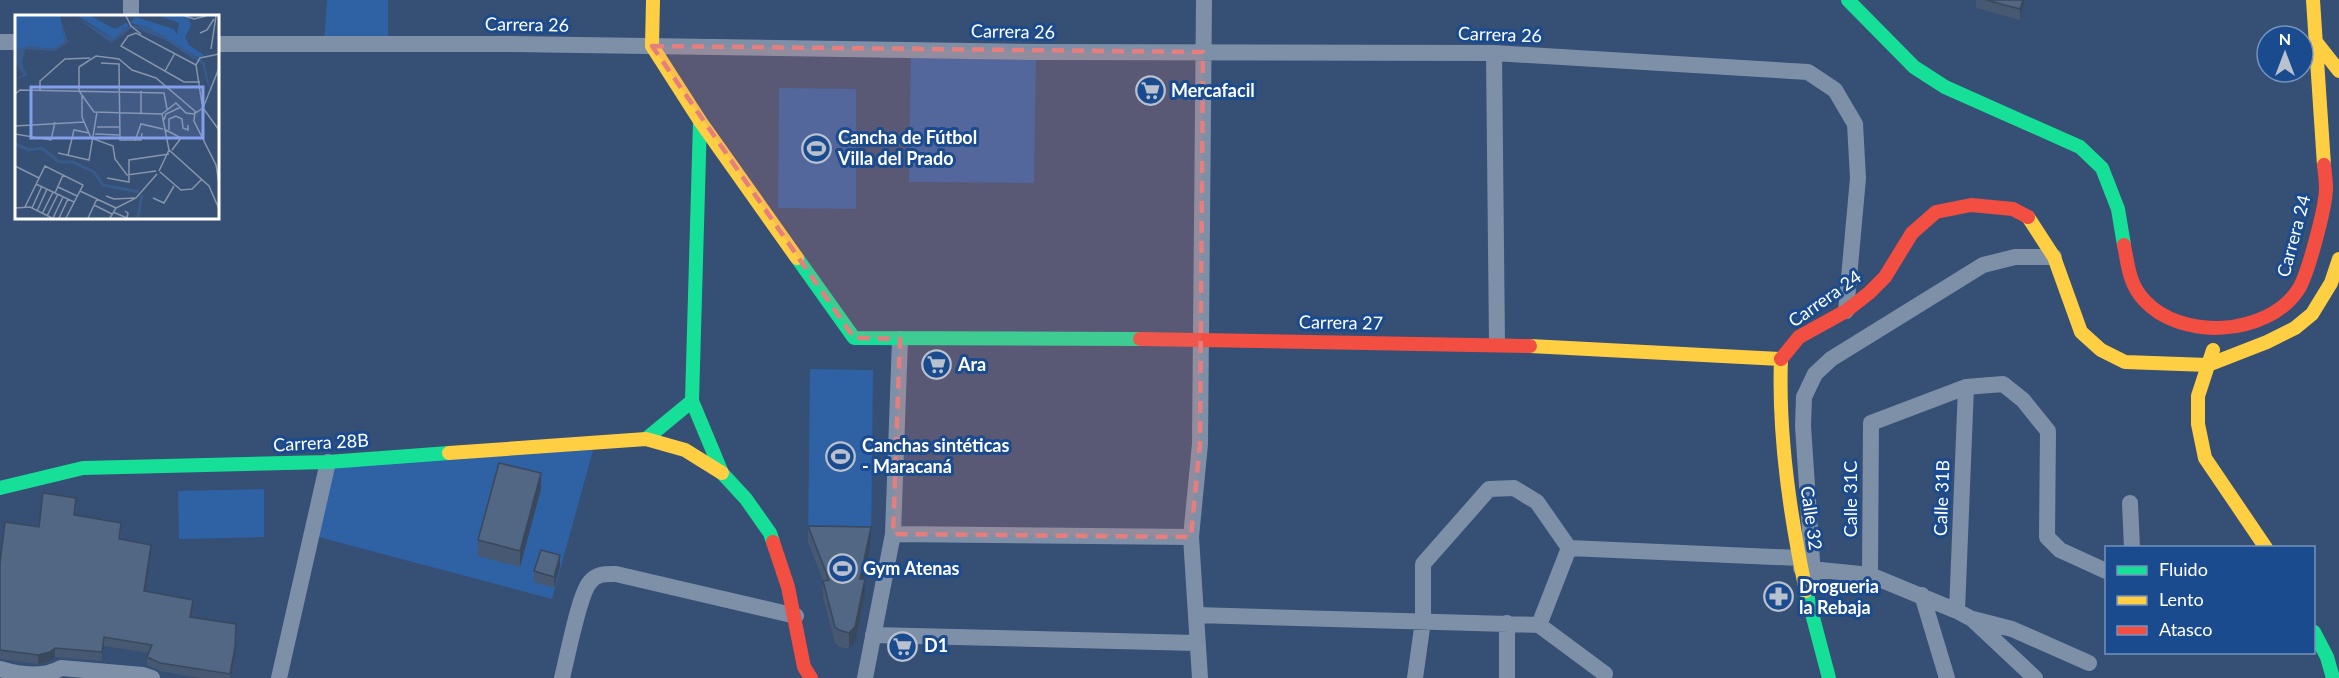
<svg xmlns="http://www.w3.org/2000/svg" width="2339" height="678" font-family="Lato,sans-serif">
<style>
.green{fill:#2f62a5}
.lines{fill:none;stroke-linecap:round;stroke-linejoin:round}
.street{stroke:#7d90a8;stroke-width:16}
.fast{stroke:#16e098;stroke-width:14}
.slow{stroke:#ffcf43;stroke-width:14}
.jam{stroke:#f24e42;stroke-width:14}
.wall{fill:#475972}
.shaded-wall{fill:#39485c}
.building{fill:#526784;stroke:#39485c;stroke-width:1.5}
.marked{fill:#e67e7e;fill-opacity:0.2;stroke:#e67e7e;stroke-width:4.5;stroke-dasharray:12 8;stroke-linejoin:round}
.labels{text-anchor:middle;stroke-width:6;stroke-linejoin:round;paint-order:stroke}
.street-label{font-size:18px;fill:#fff;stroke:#1b4b8f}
.poi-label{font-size:18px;font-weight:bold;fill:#fff;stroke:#1b4b8f;text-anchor:start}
.inset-river{fill:none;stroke:#395b8c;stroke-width:3}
.inset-road{fill:none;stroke:#8695ac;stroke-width:1.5}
.view{fill:#839eea;fill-opacity:0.15;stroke:#839eea;stroke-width:3}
.inset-edge{fill:none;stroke:#fff;stroke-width:3}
</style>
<rect width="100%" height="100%" fill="#364f74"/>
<path class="green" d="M327 0H388V43H324Z
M911 50 1036 52 1034 183 909 182Z
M779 88 856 89V209L778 208Z
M810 369 873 370 871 543 808 542Z
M595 443 552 599 311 535 328 462Z
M264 489V537L179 539 178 491Z"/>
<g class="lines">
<path class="street" d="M131 16V0
M0 42H16
M218 44H512L1036 52 1494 53 1808 72 1835 90 1855 124 1858 178 1846 311
M1494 53 1497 344
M2130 503 2132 548
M893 534 1191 537
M1569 548 1799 558
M1801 568 1870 575 1957 611 1972 619 2035 678
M1870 575 1871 423 1966 387 2003 384 2023 400 2048 431 2047 537 2060 550 2106 571
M1813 576 1803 426 1804 397 1815 374 1831 359 1983 265 2015 257H2054
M1922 595 1947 678
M1957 611 1966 387
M1196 615 1539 625 1605 674
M1973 619 2012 629 2089 663
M1507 623V678
M1539 625 1569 548
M873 635 1196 643
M0 669C20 675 43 678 61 668L143 675 152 678
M279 678 328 462
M562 678C567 659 579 594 590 582 597 573 606 574 616 574L796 616
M865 678 893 534 900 339
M1200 678 1191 537 1200 444 1204 0
M1415 678 1423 621V564L1489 489 1514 488 1537 502 1569 548"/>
<path class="fast" d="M1848 0 1914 67 1945 87 2080 147 2102 168 2118 209 2124 245
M700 121 692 401 722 473 746 499 770 533 773 542
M797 258 854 338 1140 339
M646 439 692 401
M0 488 83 468 328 462 449 453
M1806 591 1829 678
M2314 632 2327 657 2333 678"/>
<path class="slow" d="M653 0 652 46 700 121 797 258
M2313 0 2324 165
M2317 43 2339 71
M2028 217 2054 257 2081 332 2101 350 2125 362 2208 365 2267 342 2295 328 2312 314 2331 283 2339 259
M1530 346 1781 359
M2213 350 2198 396V424L2205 458 2266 548
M1781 359C1778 436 1790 516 1806 591
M449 453 646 439 685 450 722 473"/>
<path class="jam" d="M2124 245C2128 265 2129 284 2144 300 2181 341 2267 336 2298 290 2308 275 2326 206 2326 188 2326 181 2325 173 2324 165
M1140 339 1530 346
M1781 359 1799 337 1846 311 1869 293 1885 277 1912 233 1936 212 1971 205 2013 209 2028 217
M773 542 788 587 804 667 811 678"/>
</g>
<path class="wall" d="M1976 0H2025L2020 20 1976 8Z
M541 489 520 567 478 556V540Z
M76 507 75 516 121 532 120 540 151 553 145 592 193 608 192 617 236 633 235 656 231 678H200L160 671 147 665V657L149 653 104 646 102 661 55 657 50 661 38 664 0 659V563Z
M808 526 871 543 863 579 865 596 855 643 849 649 839 647 835 643 823 597V581L808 542Z
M560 566 554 588 534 582V571Z"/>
<path class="shaded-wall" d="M2023 0H2025L2020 20V9Z
M541 473V489L520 567V551Z
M871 527V543L860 596V579Z
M151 545V553L144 600V591Z
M560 555V566L554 588V577Z
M865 579V596L855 643 849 649V633Z
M193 600V608L190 625V617Z
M236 624 235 656 231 678H230Z
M104 637V646L102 661V652Z
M55 648V657L50 661 38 664V655Z"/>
<path class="building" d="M1986 0H2023L2020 9Z
M499 463 541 473 520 551 478 540Z
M43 493 76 498 74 515 121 523 119 539 151 545 144 591 193 600 190 617 236 624 235 647 230 674 160 663 147 657 152 645 104 637 102 652 55 648 50 652 38 655 0 650V563L5 522 39 527Z
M808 526 871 527 860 579H865L855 627 849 633 839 630 835 627 823 581 829 580Z
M541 550 560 555 554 577 534 571Z"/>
<path class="marked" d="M652 46 1203 52 1200 444 1191 537 893 534 900 339 854 338Z"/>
<defs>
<symbol id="supermarket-ring" viewBox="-11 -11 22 22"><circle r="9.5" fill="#1b4b8f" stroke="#b9c1ce" stroke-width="1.5"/><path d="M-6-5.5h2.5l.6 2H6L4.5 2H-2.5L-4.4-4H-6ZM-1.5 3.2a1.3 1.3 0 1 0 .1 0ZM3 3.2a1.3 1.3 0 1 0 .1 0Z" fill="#b9c1ce"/></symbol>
<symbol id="stadium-ring" viewBox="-11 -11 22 22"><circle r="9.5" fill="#1b4b8f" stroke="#b9c1ce" stroke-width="1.5"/><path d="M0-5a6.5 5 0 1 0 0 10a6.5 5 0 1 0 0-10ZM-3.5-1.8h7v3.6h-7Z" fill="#b9c1ce"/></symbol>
<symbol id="pharmacy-ring" viewBox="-11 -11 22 22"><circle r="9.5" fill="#1b4b8f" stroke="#b9c1ce" stroke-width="1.5"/><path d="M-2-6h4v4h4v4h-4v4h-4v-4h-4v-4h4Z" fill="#b9c1ce"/></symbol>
</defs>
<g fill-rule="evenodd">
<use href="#supermarket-ring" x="1134" y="74" width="33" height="33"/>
<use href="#stadium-ring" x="800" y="132" width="33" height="33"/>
<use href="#supermarket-ring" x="920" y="348" width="33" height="33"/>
<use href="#stadium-ring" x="824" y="440" width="33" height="33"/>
<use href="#stadium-ring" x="826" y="552" width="33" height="33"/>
<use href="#pharmacy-ring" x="1762" y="580" width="33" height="33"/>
<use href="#supermarket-ring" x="886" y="630" width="33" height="33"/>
</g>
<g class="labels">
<g class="street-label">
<text transform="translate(527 25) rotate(1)" y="6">Carrera 26</text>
<text transform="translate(1013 32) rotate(1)" y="6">Carrera 26</text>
<text transform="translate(1500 35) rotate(2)" y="6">Carrera 26</text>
<text transform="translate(2294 236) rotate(-75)" y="6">Carrera 24</text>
<text transform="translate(1825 299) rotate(-35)" y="6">Carrera 24</text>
<text transform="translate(1341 323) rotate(1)" y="6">Carrera 27</text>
<text transform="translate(321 443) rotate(-3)" y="6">Carrera 28B</text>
<text transform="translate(1942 498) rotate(-88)" y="6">Calle 31B</text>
<text transform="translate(1851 499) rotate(-90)" y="6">Calle 31C</text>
<text transform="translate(1811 518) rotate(82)" y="6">Calle 32</text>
</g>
<g class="poi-label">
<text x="1171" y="97">Mercafacil</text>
<text x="838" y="144">Cancha de Fútbol<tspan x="838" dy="21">Villa del Prado</tspan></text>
<text x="958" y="371">Ara</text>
<text x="862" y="452">Canchas sintéticas<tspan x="862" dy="21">- Maracaná</tspan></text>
<text x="863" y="575">Gym Atenas</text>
<text x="1799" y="593">Drogueria<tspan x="1799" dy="21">la Rebaja</tspan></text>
<text x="924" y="652">D1</text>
</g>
</g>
<g transform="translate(15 15)">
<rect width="204" height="204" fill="#364f74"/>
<path d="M0 1H45L50 27 37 34 14 31 0 40ZM63 1H76L100 14 111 8 114 10 99 24ZM145 1H189L173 2 176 10 170 22 174 30 189 40 184 43 132 12 115 8 120 2 159 14 162 20 164 8Z" fill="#2f62a5"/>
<path d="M45 1 53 27 40 36 10 34 7 49 12 60 0 65 8 59 0 47 2 34 14 31 37 34 50 27ZM60 1 99 24 108 13 120 10 132 12 159 27 190 48 194 69 204 84 193 70 187 49 150 25 118 12 96 28Z" fill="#395b8c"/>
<path class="inset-river" d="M0 129 14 135 27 133 44 147H58L79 157 88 170 124 177M123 203 127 180"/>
<path class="inset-road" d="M111 1 116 11 126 19M170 1 179 4 191 1M185 18 192 15 199 4M196 34 201 1M86 48 104 49 105 125H126L127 118M181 50 121 18 113 21 106 31 169 67H185M150 56 160 38M25 76V66L50 44 75 43M126 76V98M0 79 5 75 149 78 152 94M67 81V102L76 123 98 131 100 144 112 160 141 156M187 89 181 50 185 43 204 39M188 93 204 115M180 97 179 106 201 150 204 169M181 97 141 63 117 55 104 44 81 41 64 52V76L79 97 147 99 161 88 171 98 179 99 188 93 204 53M149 105 151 99 166 92M0 111 69 107M82 112H104M149 114 166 123 157 135M154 115V104L161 101 167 104 168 113 173 115V110M0 119 36 125 40 107M80 119 104 120M120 126 126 109 148 114M154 135 194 171 204 194M43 138 74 145 82 97M53 140 59 115 74 118M0 151 24 163M144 156 154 135 147 99M145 157 166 175 177 174 187 164M92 163 114 167V145L154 139M21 169 59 187M43 172 62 181M65 176 101 193M40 178 48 160M91 181 99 184 120 183M138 183 149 188 159 171M79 190 97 199M10 192 30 151 68 170 51 203M0 193 15 192 37 203M17 193 27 171M22 196 32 174M98 197 112 203 113 198 110 196M27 199 38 177M32 201 43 179M38 203 48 182M44 203 53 184M73 203 82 184M95 203 101 193 121 183 142 159"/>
<path class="view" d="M16 72H188V123H16Z"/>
<rect width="204" height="204" class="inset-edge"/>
</g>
<rect x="2105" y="546" width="210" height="108" fill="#1b4b8f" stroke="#7693bc" stroke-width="1.5"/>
<rect x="2117" y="566" width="30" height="9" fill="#16e098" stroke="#7693bc" stroke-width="1.5"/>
<text x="2159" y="576" font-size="18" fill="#ffffff">Fluido</text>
<rect x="2117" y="596" width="30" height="9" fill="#ffcf43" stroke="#7693bc" stroke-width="1.5"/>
<text x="2159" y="606" font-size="18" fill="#ffffff">Lento</text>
<rect x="2117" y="626" width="30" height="9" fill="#f24e42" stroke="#7693bc" stroke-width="1.5"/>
<text x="2159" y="636" font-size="18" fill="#ffffff">Atasco</text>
<g transform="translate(2285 54)"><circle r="28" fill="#1b4b8f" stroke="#7693bc" stroke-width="1.5"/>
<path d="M0-4.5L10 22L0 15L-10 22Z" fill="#b9c1ce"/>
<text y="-9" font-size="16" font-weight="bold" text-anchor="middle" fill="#ffffff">N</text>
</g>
</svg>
